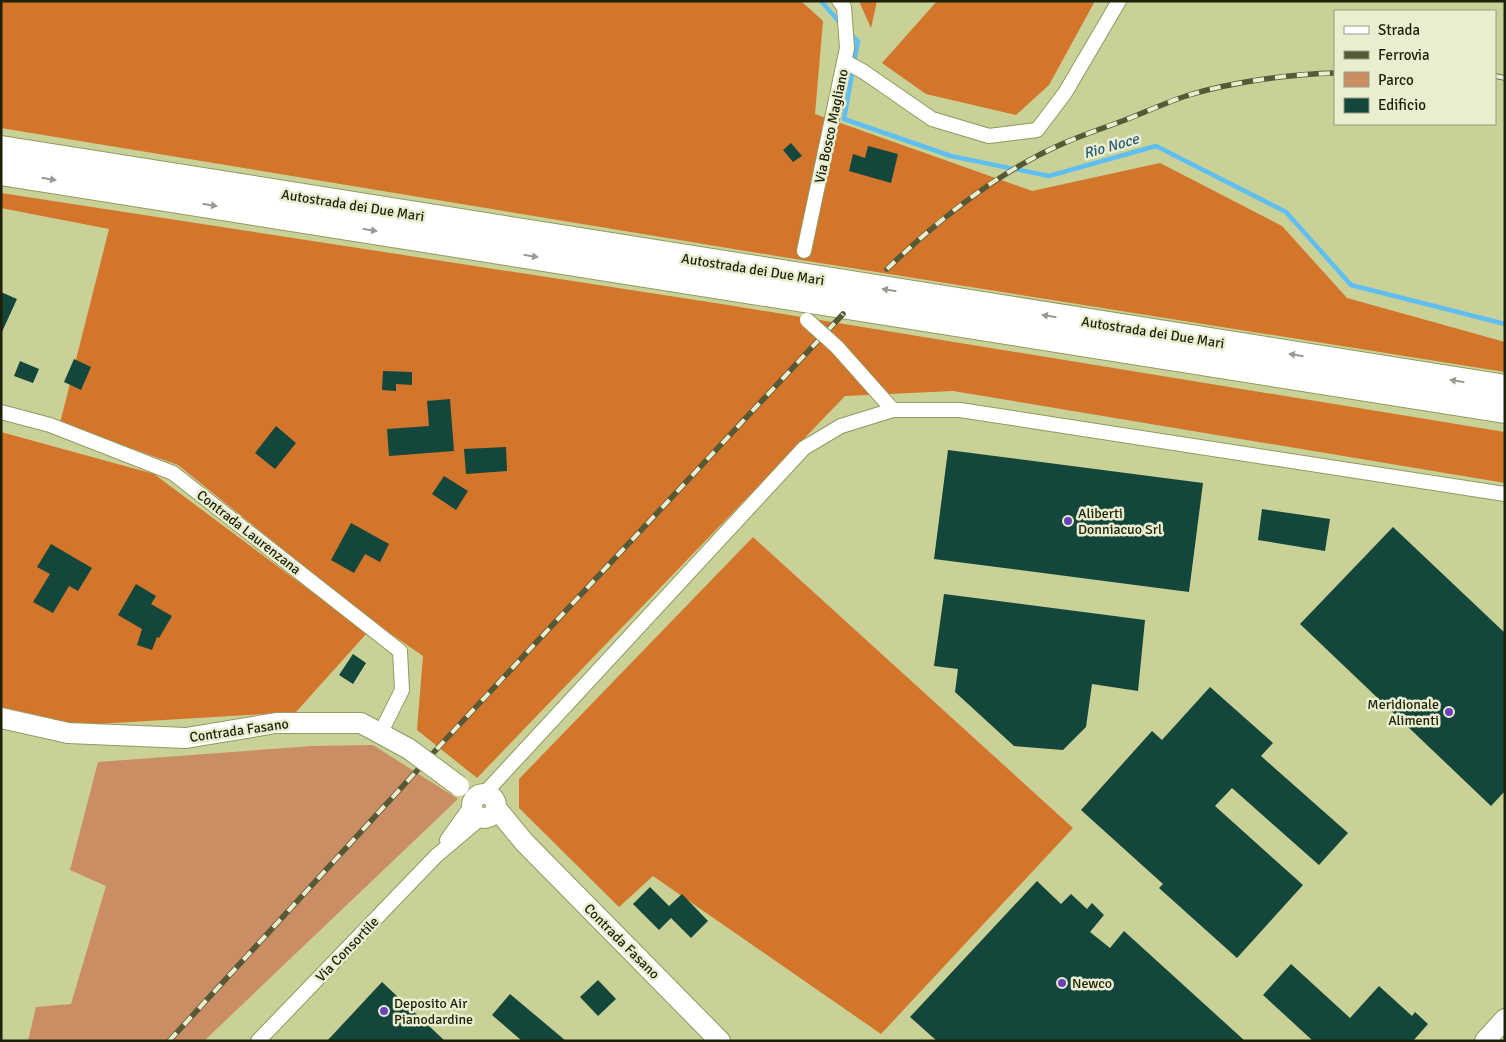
<svg xmlns="http://www.w3.org/2000/svg" width="1506" height="1042" font-family="Signika,sans-serif">
<style>
.green{fill:#cb8d64}
.forest{fill:#d3752b}
.lines{fill:none;stroke-linecap:round;stroke-linejoin:round}
.stream{stroke:#5fbff2;stroke-width:4.5}
.building{fill:#14473b}
.street-casing{stroke:#929961;stroke-width:16}
.secondary-casing{stroke:#929961;stroke-width:22}
.highway-casing{stroke:#929961;stroke-width:28}
.street{stroke:#fff;stroke-width:14}
.secondary{stroke:#fff;stroke-width:20}
.highway{stroke:#fff;stroke-width:26}
.rail-casing{stroke:#555936;stroke-width:5.5}
.rail{stroke:#eaeed1;stroke-width:4;stroke-dasharray:11;stroke-linecap:butt}
.street-bridge-casing{stroke:#929961;stroke-width:16;stroke-linecap:butt}
.secondary-bridge-casing{stroke:#929961;stroke-width:22;stroke-linecap:butt}
.street-bridge{stroke:#fff;stroke-width:14}
.secondary-bridge{stroke:#fff;stroke-width:20}
.oneway{fill:#9a9b90}
.poi-dot{fill:#6941b9;stroke:#eaeed1;stroke-width:2}
.labels{text-anchor:middle;stroke-width:5;stroke-linejoin:round;paint-order:stroke}
.street-label{font-size:14px;fill:#1e2009;stroke:#eaeed1}
.poi-label{font-size:14px;fill:#1e2009;stroke:#eaeed1;text-anchor:start}
.water-label{font-size:15px;font-style:italic;fill:#2a5e78;stroke:#eaeed1}
</style>
<rect width="100%" height="100%" fill="#c9d196"/>
<path class="green" d="M373 745 458 799 204 1041H28L36 1007 71 1004 106 886 70 870 98 762 312 746Z"/>
<path class="forest" d="M1 1H801L823 21 815 114 1032 191 1160 163 1282 226 1347 298 1505 342V372L795 259 1 128Z
M859 1H877L871 28Z
M937 1H1095L1049 85 1016 115 926 94 882 63Z
M1 193 728 305 1505 432V483L953 391 845 396 477 778 417 730 423 656 371 620 178 465 60 423 109 229 1 208Z
M1 432 154 474 367 633 296 712 80 725 1 707Z
M753 537 1073 828 881 1034 653 876 619 907 519 808V779Z"/>
<g class="lines">
<path class="stream" d="M821 1 841 24
M850 34 858 41 844 119 951 156 1049 176 1156 146 1286 212 1351 285 1505 324"/>
</g>
<path class="building" d="M791 143 802 156 793 162 783 150Z
M868 146 898 154 891 183 849 171 853 154 865 158Z
M1 292 17 299 1 334Z
M74 359 91 367 81 390 64 382Z
M20 361 39 369 33 383 14 376Z
M383 371 412 372V385L396 384V391L382 390Z
M450 399 454 451 389 456 387 429 429 426 427 401Z
M276 426 296 443 275 469 255 453Z
M506 447 507 471 466 474 464 449Z
M948 450 1203 483 1189 592 934 559Z
M444 476 468 491 456 510 432 494Z
M1262 509 1330 519 1325 551 1258 540Z
M351 523 389 544 380 562 365 554 354 573 331 560Z
M1393 527 1505 633V791L1491 806 1300 624Z
M51 544 92 568 78 591 69 586 53 613 33 602 50 574 37 567Z
M136 584 156 596 151 604 172 616 159 638 157 637 152 650 137 645 142 629 118 615Z
M944 594 1145 620 1138 691 1092 684 1086 727 1063 750 1014 746 955 692 958 669 934 666Z
M353 654 366 663 353 684 339 675Z
M1210 687 1273 743 1261 756 1348 833 1319 865 1232 788 1215 806 1303 885 1237 958 1159 888 1163 884 1081 810 1152 731 1162 740Z
M1037 881 1061 904 1071 894 1087 909 1092 903 1104 915 1090 932 1110 948 1124 931 1245 1041H937L910 1017Z
M650 887 669 906 682 894 708 921 691 938 671 918 659 930 633 904Z
M1291 964 1350 1018 1379 986 1412 1016 1415 1012 1428 1024 1413 1041H1313L1263 995Z
M598 980 616 999 598 1016 580 997Z
M382 982 445 1041H327Z
M510 994 566 1041H522L492 1015Z"/>
<g class="lines">
<defs>
<path id="street" d="M844 61 864 72 932 119 989 136 1037 130 1065 93 1119 1
M804 251 847 48 844 7 839 1
M837 347 893 410
M1 412 50 425 173 473 400 651 402 690 381 732
M484 794 804 448 841 426 893 410H960L1505 494
M447 840 471 806
M258 1041 436 856 481 818"/>
<path id="secondary" d="M1 718 68 733 186 738 276 723H361L409 749
M472 806a12 12 0 1 1 24 0a12 12 0 1 1-24 0Z
M496 808 524 842 720 1041
M1485 1041 1505 1019"/>
<path id="highway" d="M1 149 1505 388
M1 172 1505 410"/>
</defs>
<use href="#street" class="street-casing"/>
<use href="#secondary" class="secondary-casing"/>
<use href="#highway" class="highway-casing"/>
<use href="#street" class="street"/>
<use href="#secondary" class="secondary"/>
<use href="#highway" class="highway"/>
<defs>
<path id="rail" d="M1495 76 1505 78
M887 269C938 220 996 173 1062 144 1082 135 1104 128 1125 120 1146 112 1167 102 1189 95 1232 82 1290 74 1335 73
M169 1041 446 739 843 314"/>
</defs>
<use href="#rail" class="rail-casing"/>
<use href="#rail" class="rail"/>
<defs>
<path id="street-bridge" d="M807 320 837 347"/>
<path id="secondary-bridge" d="M409 749 459 786"/>
</defs>
<use href="#street-bridge" class="street-bridge-casing"/>
<use href="#secondary-bridge" class="secondary-bridge-casing"/>
<use href="#street-bridge" class="street-bridge"/>
<use href="#secondary-bridge" class="secondary-bridge"/>
</g>
<defs><path id="oneway-solid" d="M-6-.8H1V-3.2L6.5 0L1 3.2V.8H-6Z" transform="scale(1.25)"/></defs>
<g class="oneway">
<use href="#oneway-solid" transform="translate(49 179) rotate(9)"/>
<use href="#oneway-solid" transform="translate(210 205) rotate(9)"/>
<use href="#oneway-solid" transform="translate(370 230) rotate(9)"/>
<use href="#oneway-solid" transform="translate(531 256) rotate(9)"/>
<use href="#oneway-solid" transform="translate(889 290) rotate(-171)"/>
<use href="#oneway-solid" transform="translate(1049 316) rotate(-171)"/>
<use href="#oneway-solid" transform="translate(1296 355) rotate(-171)"/>
<use href="#oneway-solid" transform="translate(1457 381) rotate(-171)"/>
</g>
<g class="poi-dot">
<circle cx="1068" cy="521" r="5"/>
<circle cx="1449" cy="712" r="5"/>
<circle cx="1062" cy="983" r="5"/>
<circle cx="384" cy="1011" r="5"/>
</g>
<g class="labels">
<g class="street-label">
<text transform="translate(831 126) rotate(-78)" y="5">Via Bosco Magliano</text>
<text transform="translate(353 205) rotate(9)" y="5">Autostrada dei Due Mari</text>
<text transform="translate(753 269) rotate(9)" y="5">Autostrada dei Due Mari</text>
<text transform="translate(1153 332) rotate(9)" y="5">Autostrada dei Due Mari</text>
<text transform="translate(249 532) rotate(38)" y="5">Contrada Laurenzana</text>
<text transform="translate(239 730) rotate(-8)" y="5">Contrada Fasano</text>
<text transform="translate(622 941) rotate(45)" y="5">Contrada Fasano</text>
<text transform="translate(347 949) rotate(-46)" y="5">Via Consortile</text>
</g>
<g class="poi-label">
<text x="1078" y="518">Aliberti<tspan x="1078" dy="16">Donniacuo Srl</tspan></text>
<text x="1439" y="709" text-anchor="end">Meridionale<tspan x="1439" dy="16">Alimenti</tspan></text>
<text x="1072" y="988">Newco</text>
<text x="394" y="1008">Deposito Air<tspan x="394" dy="16">Pianodardine</tspan></text>
</g>
<g class="water-label">
<text transform="translate(1111 146) rotate(-16)" y="5">Rio Noce</text>
</g>
</g>
<rect width="1506" height="1042" fill="none" stroke="#1e2009" stroke-width="5"/>
<rect x="1334" y="10" width="162" height="115" fill="#eaeed1" stroke="#989c81"/>
<rect x="1344" y="26" width="25" height="8" fill="#ffffff" stroke="#989c81"/>
<text x="1378" y="35" font-size="15" fill="#1e2009">Strada</text>
<rect x="1344" y="51" width="25" height="8" fill="#555936" stroke="#989c81"/>
<text x="1378" y="60" font-size="15" fill="#1e2009">Ferrovia</text>
<rect x="1344" y="72" width="25" height="15" fill="#cb8d64" stroke="#989c81"/>
<text x="1378" y="85" font-size="15" fill="#1e2009">Parco</text>
<rect x="1344" y="98" width="25" height="15" fill="#14473b" stroke="#989c81"/>
<text x="1378" y="110" font-size="15" fill="#1e2009">Edificio</text>
</svg>
